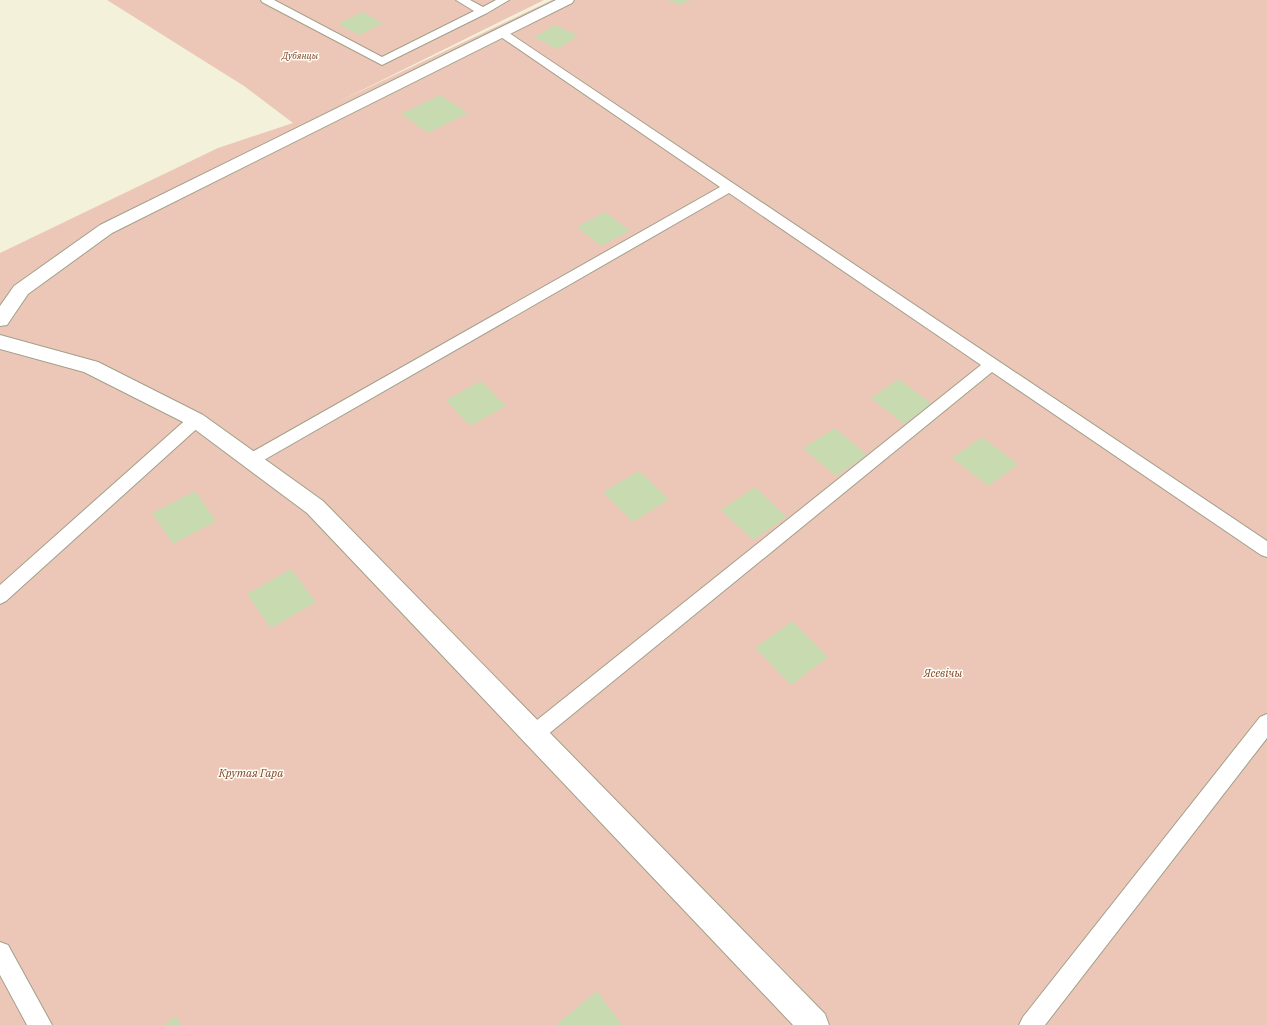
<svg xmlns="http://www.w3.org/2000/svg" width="1267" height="1025" font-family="'IBM Plex Serif',serif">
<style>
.green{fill:#ecc7b8}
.building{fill:#c7dab0}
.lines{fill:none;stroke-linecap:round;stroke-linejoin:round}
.lane-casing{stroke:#a29f8a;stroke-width:2}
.street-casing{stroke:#a29f8a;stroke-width:2}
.lane{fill:#fff;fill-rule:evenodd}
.street{fill:#fff;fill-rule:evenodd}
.labels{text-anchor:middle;stroke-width:3;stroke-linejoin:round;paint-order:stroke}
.far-park-label{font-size:9px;font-style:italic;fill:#7c4228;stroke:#fffdf4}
.park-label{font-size:11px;font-style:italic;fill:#7c4228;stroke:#fffdf4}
</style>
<rect width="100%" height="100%" fill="#f4f1da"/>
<path class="green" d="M107 0H544L336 103 552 0H1267V1025H0V253L218 148 293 123 244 86Z"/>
<path class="building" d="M668 0H690L679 5Z
M362 12 383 23 359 35 338 24Z
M555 25 578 36 557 49 534 37Z
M440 95 468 113 428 133 401 114Z
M605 212 630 231 601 246 577 227Z
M899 379 932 404 904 424 871 398Z
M481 381 506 406 470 426 446 400Z
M835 428 867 455 836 476 803 448Z
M982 437 1018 464 989 486 952 458Z
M639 471 669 499 633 522 603 492Z
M755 487 787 517 753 540 721 510Z
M195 491 216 521 173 544 152 513Z
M291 569 316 602 271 628 247 594Z
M792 621 828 657 791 685 755 648Z
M597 991 622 1025H556Z
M176 1016 181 1025H164Z"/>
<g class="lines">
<defs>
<path id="lane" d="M261 0H274L382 57 474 11 456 0H470L483 7 496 0H509L487 13 382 65 262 2Z
M502 30 506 31 1267 541V557L1261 555 992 372 541 740 534 743 527 740 524 734 527 728 981 365 729 193 257 464 251 466 245 464 243 460 245 456 720 187 498 35 496 33 498 31Z
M196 414 202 416 204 420 202 424 6 601 0 604V585L190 416Z
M1267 714V738L1045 1025H1019L1023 1017 1260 717Z
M0 942 8 945 52 1025H27L0 975Z"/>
<path id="street" d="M556 0H574L572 3 112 233 28 294 7 325 0 326V306L14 286 100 225Z
M0 335 98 362 203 415 323 501 825 1014 829 1025H793L307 513 189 425 84 372 0 349Z"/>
</defs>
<use href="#lane" class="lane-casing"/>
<use href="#street" class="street-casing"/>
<use href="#lane" class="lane"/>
<use href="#street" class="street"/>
</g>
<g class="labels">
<g class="far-park-label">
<text x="300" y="59">Дубянцы</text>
</g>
<g class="park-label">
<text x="943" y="677">Ясевічы</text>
<text x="251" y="777">Крутая Гара</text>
</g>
</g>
</svg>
